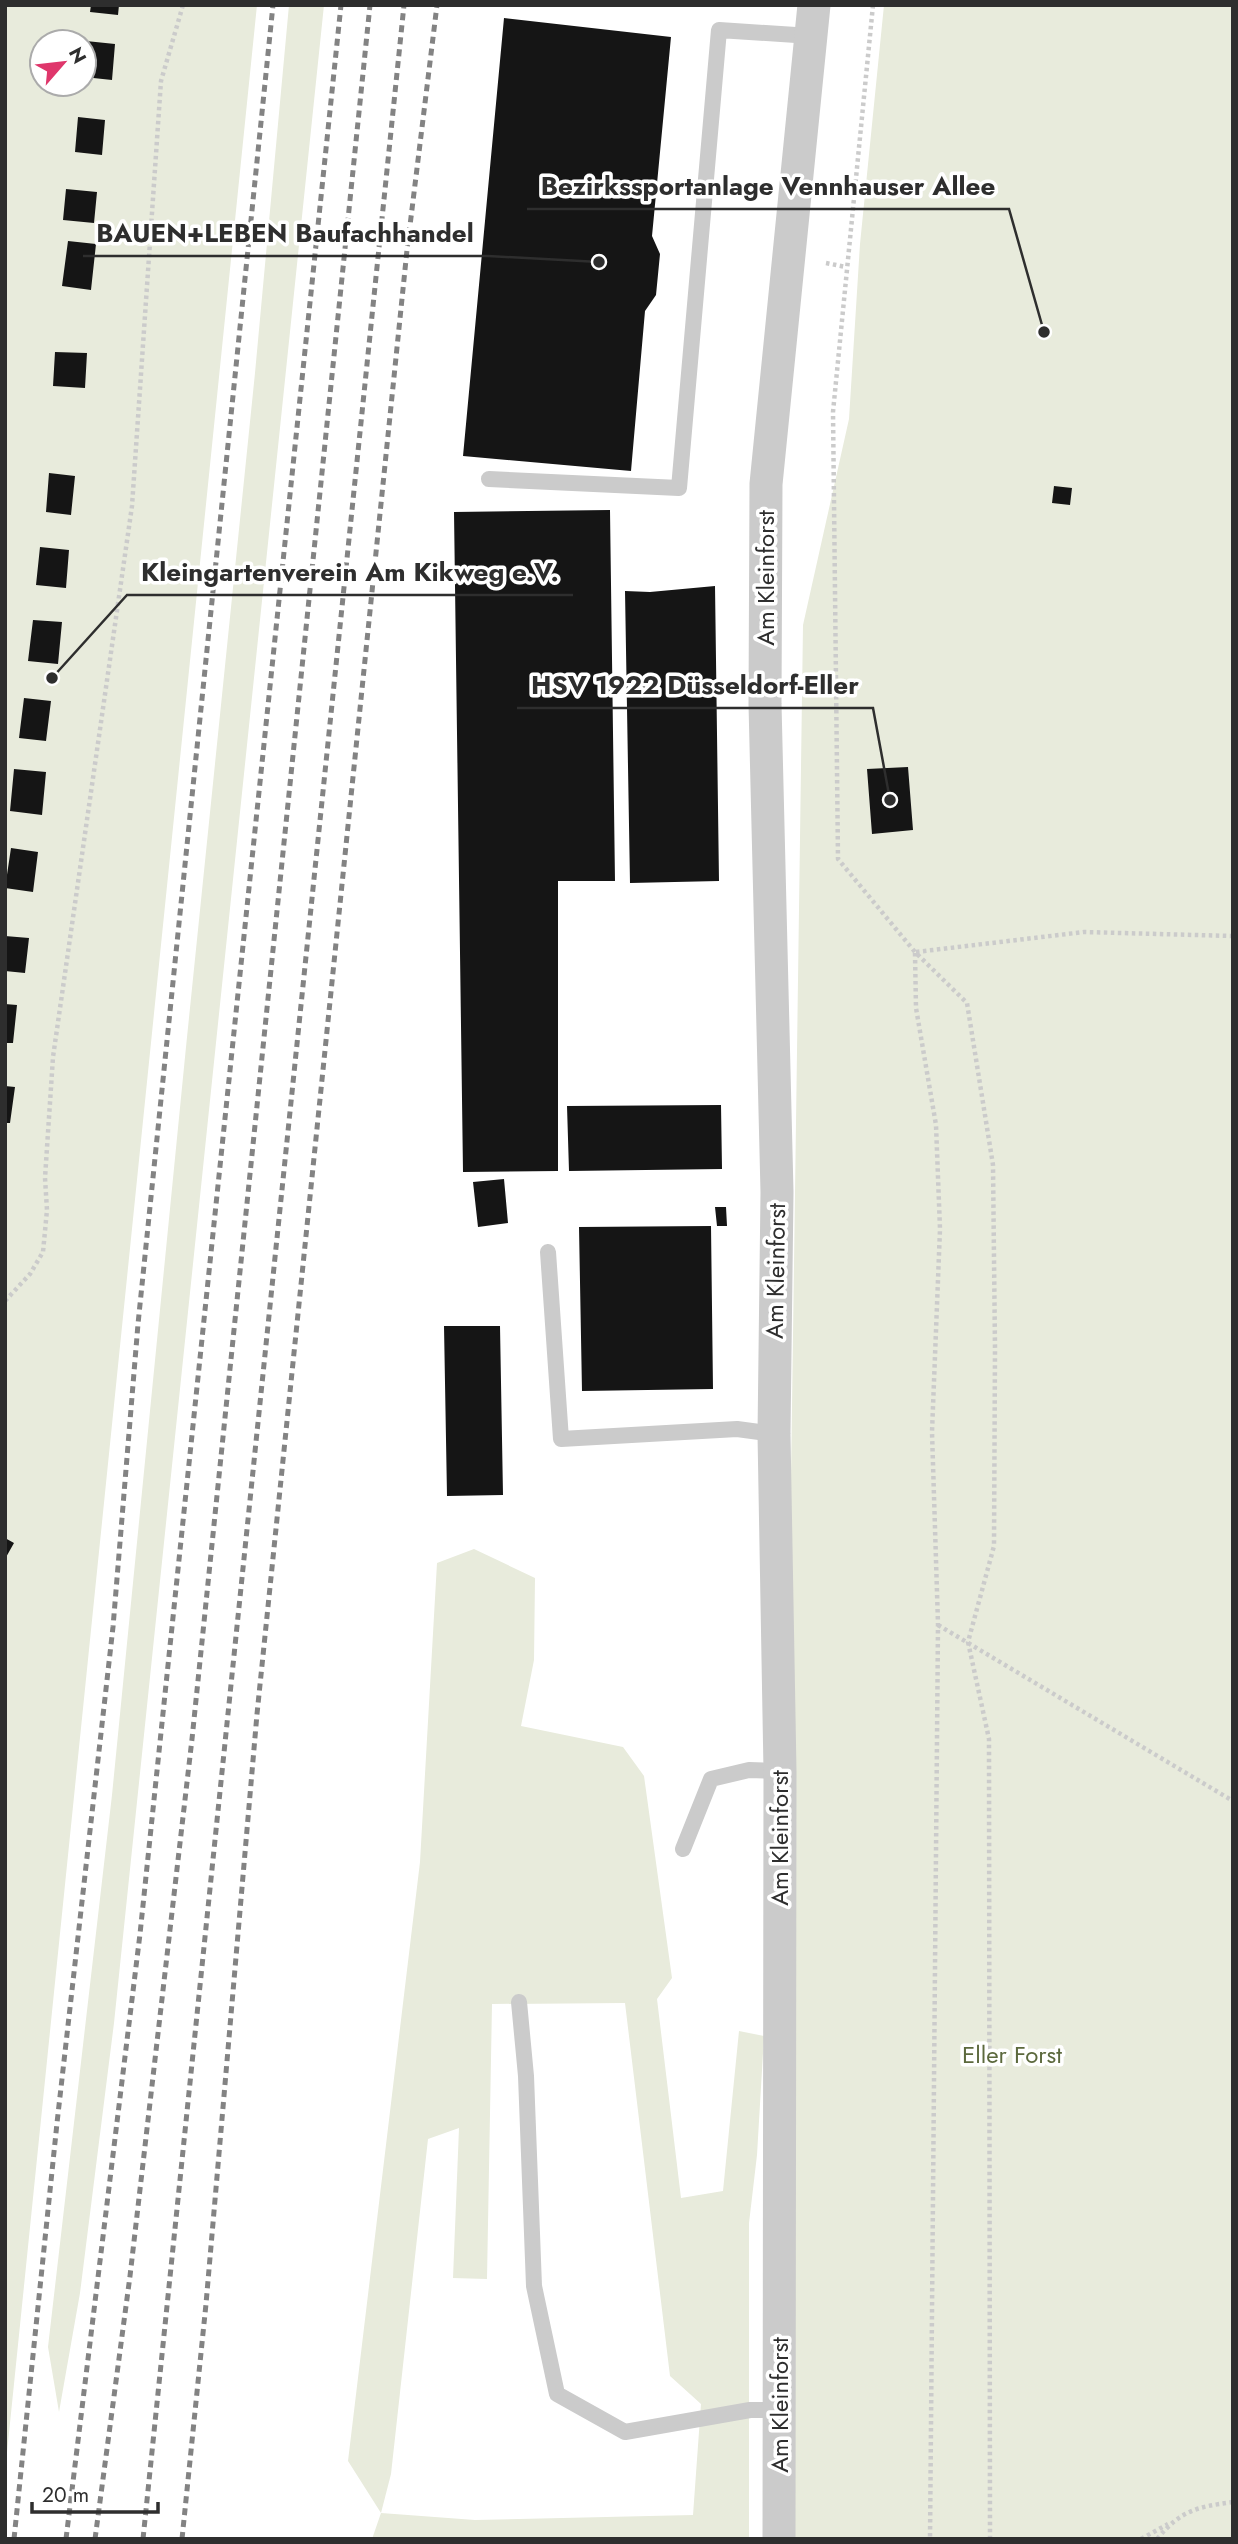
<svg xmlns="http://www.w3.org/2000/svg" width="1238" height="2544" font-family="Jost,sans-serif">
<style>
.green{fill:#e8ebdc;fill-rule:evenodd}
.building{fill:#151515}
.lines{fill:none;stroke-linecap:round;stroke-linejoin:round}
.path{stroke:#cbcbcb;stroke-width:4.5;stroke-dasharray:3.5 3.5;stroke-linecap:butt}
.lane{stroke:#cbcbcb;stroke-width:16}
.street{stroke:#cbcbcb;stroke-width:33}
.rail{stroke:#838383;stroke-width:5;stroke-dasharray:7 5;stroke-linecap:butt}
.labels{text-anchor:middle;stroke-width:7;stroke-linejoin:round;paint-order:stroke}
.street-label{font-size:24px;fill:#2e2e2e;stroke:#fff}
.park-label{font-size:24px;fill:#5c693d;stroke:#fff}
.leader{fill:none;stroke:#2e2e2e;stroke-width:2.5}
.callout-dot{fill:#2e2e2e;stroke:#fff;stroke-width:2.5}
.callout-label{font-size:26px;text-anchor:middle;font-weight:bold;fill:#2e2e2e;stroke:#fff;stroke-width:7;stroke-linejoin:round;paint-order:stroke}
</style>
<rect width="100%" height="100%" fill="#fff"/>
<path class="green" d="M5 5H257L5 2472ZM42 42H84V84H42Z
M289 5H324L114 2023 80 2293 59 2412 48 2347 112 1795 186 1047 255 373Z
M884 5H1233V2539H789V1620L803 625 849 419 860 244Z
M474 1549 535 1578 534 1660 521 1726 623 1747 644 1776 672 1978 657 1999 681 2198 723 2191 739 2031 764 2036 757 2155 749 2223V2539H372L381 2513 348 2461 420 1862 437 1563ZM625 2003 670 2376 701 2404 693 2515 475 2520 381 2513 391 2474 428 2139 459 2128 453 2278 487 2279 492 2004Z"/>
<path class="building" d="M91 5H119L118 15 90 12Z
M504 18 671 37 652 236 660 254 656 295 645 311 631 471 463 456Z
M86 41 115 44 112 80 84 77Z
M78 117 105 120 102 155 75 152Z
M66 189 97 192 94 223 63 220Z
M68 241 96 244 91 290 62 286Z
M55 352 87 353 85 388 53 386Z
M49 473 75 476 71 515 46 512Z
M1054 486 1072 488 1070 505 1052 503Z
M610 510 615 881H558V1171L463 1172 454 512Z
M40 547 69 550 66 588 36 585Z
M715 586 719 881 630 883 625 591 650 592Z
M33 620 62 622 58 664 28 661Z
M24 698 51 701 46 741 19 738Z
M908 767 913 830 872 834 867 769Z
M14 769 46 772 42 815 10 811Z
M11 848 38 852 33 892 5 888Z
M5 936 29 938 25 973 5 971Z
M5 1004 17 1005 13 1043H5Z
M5 1086 15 1087 10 1123H5Z
M721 1105 722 1169 569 1171 567 1106Z
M504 1179 508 1223 478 1227 473 1182Z
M715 1207H726L727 1226H717Z
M711 1226 713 1389 582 1391 579 1227Z
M444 1326H500L503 1495 447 1496Z
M5 1538 14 1543 5 1559Z"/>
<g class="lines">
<path class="path" d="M873 5 833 412 838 859 915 952 967 1003 993 1165 995 1349 994 1546 968 1642 989 1739 990 2539
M826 263 846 267
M916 952 1084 932 1233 936
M915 953 916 1008 936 1125 940 1229 932 1432 938 1624 930 2539
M5 1301 30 1274 43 1252 47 1210 45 1178 53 1057 132 506 161 81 183 5
M938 1625 1233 1801
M1141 2539 1168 2524
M1157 2539C1181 2510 1197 2507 1233 2502"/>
<path class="lane" d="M489 479 679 488 719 30 811 36
M548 1252 561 1439 737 1429 774 1434
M683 1849 711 1779 749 1770 780 1771
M519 2002 526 2076 534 2286 557 2394 625 2432 750 2410H780"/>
<path class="street" d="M779 2539 780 1771 774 1434 777 1192 765 704 766 484 814 5"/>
<path class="rail" d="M14 2539 57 2123 113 1627 138 1324 273 5
M66 2539 140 1934 341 5
M95 2539 130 2276 192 1739 370 5
M143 2539 404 5
M182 2539 206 2304 257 1714 407 250 437 5"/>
</g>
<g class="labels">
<g class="street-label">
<text transform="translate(766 578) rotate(-90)" y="8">Am Kleinforst</text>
<text transform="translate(776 1271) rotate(-89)" y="8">Am Kleinforst</text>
<text transform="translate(780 1838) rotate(-90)" y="8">Am Kleinforst</text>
<text transform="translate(780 2405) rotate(-90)" y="8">Am Kleinforst</text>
</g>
<g class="park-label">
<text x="1012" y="2063">Eller Forst</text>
</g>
</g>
<path class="leader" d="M1044 332L1009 209H527M599 262L488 256H83M52 678L127 595H573M890 800L873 708H517"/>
<g class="callout-dot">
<circle cx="1044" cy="332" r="7"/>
<circle cx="599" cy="262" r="7"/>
<circle cx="52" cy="678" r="7"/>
<circle cx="890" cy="800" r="7"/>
</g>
<g class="callout-label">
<text x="768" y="195">Bezirkssportanlage Vennhauser Allee</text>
<text x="285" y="242">BAUEN+LEBEN Baufachhandel</text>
<text x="350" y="581">Kleingartenverein Am Kikweg e.V.</text>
<text x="695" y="694">HSV 1922 Düsseldorf-Eller</text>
</g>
<rect width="1238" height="2544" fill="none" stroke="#2e2e2e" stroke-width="14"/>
<g transform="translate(63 63) rotate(62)"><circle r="33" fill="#ffffff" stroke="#ababab" stroke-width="2"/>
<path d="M0-5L12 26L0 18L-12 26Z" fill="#df366b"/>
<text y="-10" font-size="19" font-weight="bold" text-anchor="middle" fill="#2e2e2e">N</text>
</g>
<path d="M32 2502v10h126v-10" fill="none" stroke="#2e2e2e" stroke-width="3.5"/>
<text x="42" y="2502" font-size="21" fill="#2e2e2e" stroke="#ffffff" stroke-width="5" paint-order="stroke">20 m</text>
</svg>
